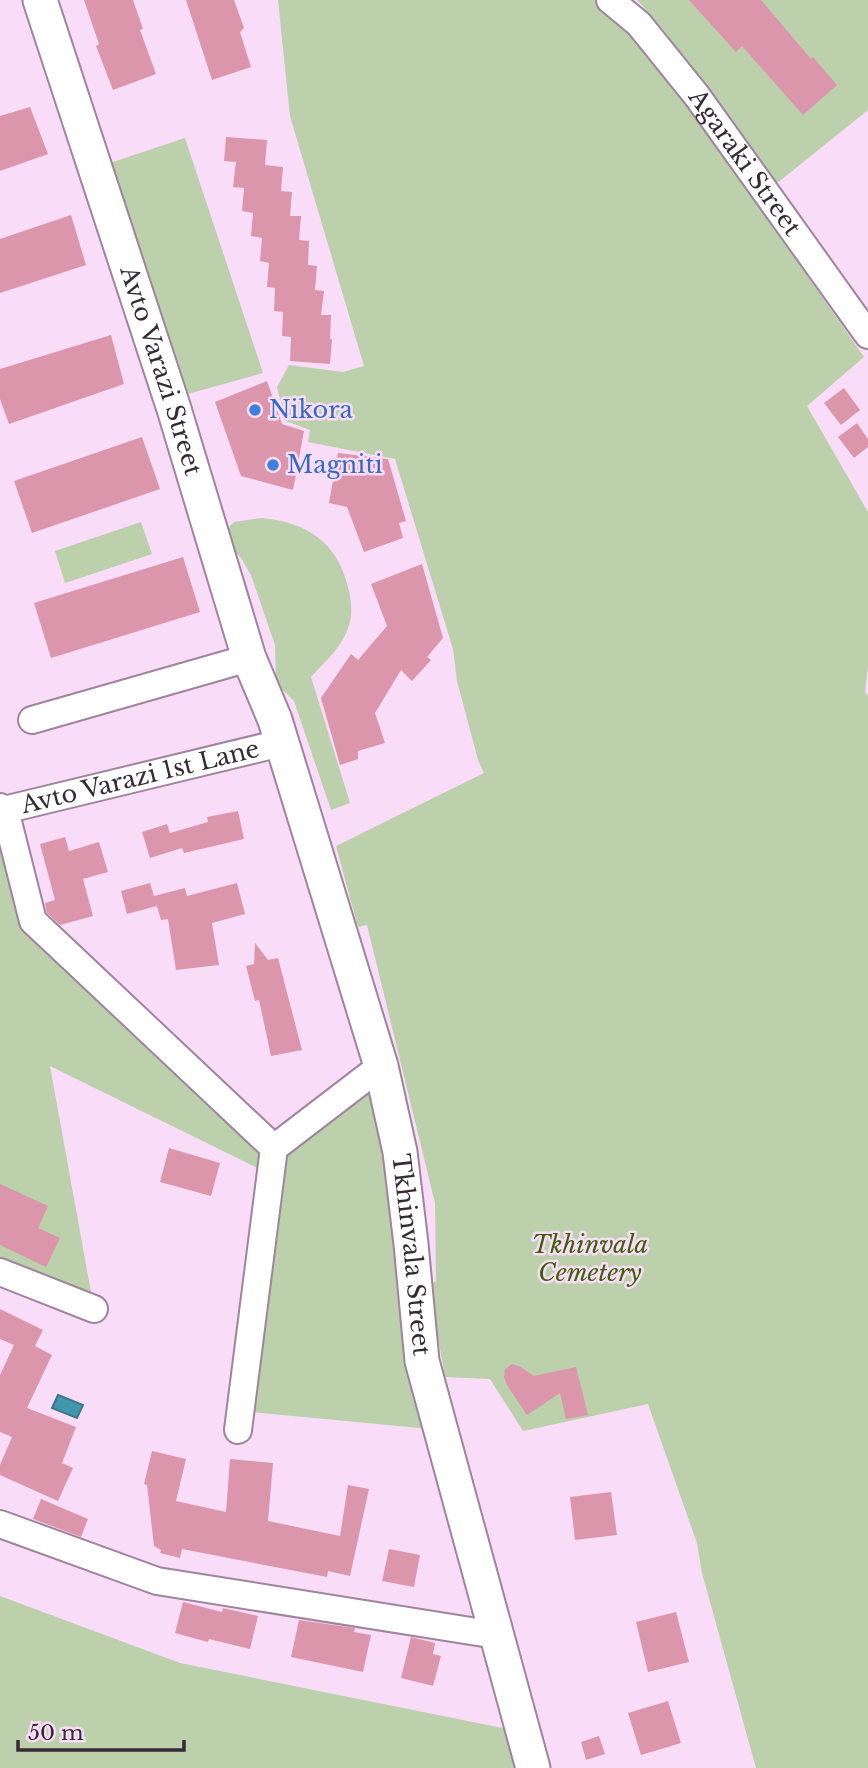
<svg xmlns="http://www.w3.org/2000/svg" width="868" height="1768" font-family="'Libre Baskerville',serif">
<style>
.green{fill:#bbd0ab}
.water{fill:#4197ac;stroke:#3d7688;stroke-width:2}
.building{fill:#db96ab}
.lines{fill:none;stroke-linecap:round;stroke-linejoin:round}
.minor-casing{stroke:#9f849d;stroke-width:30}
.tertiary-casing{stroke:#9f849d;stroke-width:37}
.minor{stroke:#fff;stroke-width:26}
.tertiary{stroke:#fff;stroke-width:33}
.shop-dot{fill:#3f7fe0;stroke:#f9dcf7;stroke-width:2.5}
.labels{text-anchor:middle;stroke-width:5;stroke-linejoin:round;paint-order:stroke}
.street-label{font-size:24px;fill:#352a35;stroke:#f9dcf7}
.shop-label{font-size:24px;fill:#366cbe;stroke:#f9dcf7;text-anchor:start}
.park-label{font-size:24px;font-style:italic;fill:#3b6008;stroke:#f9dcf7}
</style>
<rect width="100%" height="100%" fill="#f9dcf7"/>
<path class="green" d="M278 0H597L613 11 631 30 745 186 864 357 807 406 868 512V666L865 692 868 696V1768H756L702 1573 697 1543 648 1404 523 1431 490 1379 445 1377 429 1286 436 1281 435 1203 367 925 358 927 336 846 484 773 478 760 457 681 453 649 395 459 308 442 310 430 286 421 277 387 289 365 343 372 364 366 290 116Z
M637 0H868V110L776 184 662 28Z
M185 138 263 373 184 395 110 163Z
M261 518C307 522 337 542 348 587 351 599 353 612 349 625 343 646 326 661 311 677L350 803 331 810 294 701 281 688 276 678 275 645 251 575 241 558 230 546 227 536 230 526 234 522Z
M141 522 152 554 65 583 55 551Z
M0 793 33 921 273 1148 381 1066 440 1430 240 1411 270 1174 50 1066 94 1309 0 1272Z
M0 1596 180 1663 522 1732 532 1768H0Z"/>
<path class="water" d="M58 1395 83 1405 77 1418 52 1408Z"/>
<path class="building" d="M84 0H133L143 29 140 30 156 74 113 90 96 46 99 44Z
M186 0H234L244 28 240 32 251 67 212 80Z
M689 0H761L811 59 813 57 837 85 803 115 742 46 736 52Z
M30 107 48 154 0 171V116Z
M226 137 267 140 265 165 283 167 281 191 292 192 290 216H301L299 240 309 241 308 265 317 266 315 290 324 291 321 315H331L330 339H332L330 364 290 361 291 337 282 336 283 312 274 311 275 288 267 287 269 263 260 261 262 238 251 236 253 213 242 211 244 188 233 187 236 162 224 161Z
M71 215 86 265 0 293V239Z
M111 335 124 384 9 424 0 399V369Z
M267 381 282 424 304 431 293 490 241 476 215 402Z
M844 388 860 410 841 425 824 403Z
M857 423 868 439V447L854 458 838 437Z
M142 437 160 489 32 533 14 481Z
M338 453 388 459 406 521 399 523 403 538 364 552 347 507 329 503Z
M183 557 200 612 51 658 34 603Z
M422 564 443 638 427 657 431 660 412 681 401 670 375 713 385 743 358 751V759L340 765 321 698 351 654 358 660 387 626 371 584Z
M238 811 244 839 184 853 182 848 150 858 142 832 167 824 170 833 208 822 207 817Z
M65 837 69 851 99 842 108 872 83 879 93 916 60 925 47 913 45 903 55 900 40 844Z
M150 883 157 906 127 914 121 891Z
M237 883 245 914 212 923 219 965 176 970 168 919 161 920 154 896 185 888 187 896Z
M255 943 268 960 278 958 302 1050 271 1056 259 1000 255 1001 246 966 254 964Z
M169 1148 220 1163 211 1196 160 1182Z
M0 1184 48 1206 38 1228 60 1238 46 1267 0 1245Z
M0 1309 43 1330 35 1346 52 1355 27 1408 76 1427 62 1463 73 1468 58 1501 0 1475V1465L12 1437 0 1432V1375L14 1345 0 1339Z
M512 1364 519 1366 534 1376 576 1367 588 1415 566 1419 560 1393 527 1415 507 1385 504 1377 505 1369Z
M152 1451 186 1459 176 1501 226 1512 230 1459 273 1463 268 1521 340 1536 348 1485 369 1489 350 1576 328 1571 327 1577 182 1549 180 1558 160 1553 161 1550 154 1546 147 1485 144 1484Z
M611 1492 617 1535 575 1540 570 1497Z
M41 1499 88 1519 81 1537 33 1519Z
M389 1549 420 1555 414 1587 382 1581Z
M183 1602 222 1612 223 1608 258 1616 250 1649 209 1639 208 1642 175 1633Z
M676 1612 689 1662 648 1672 636 1622Z
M299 1620 355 1628 354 1632 371 1635 363 1672 291 1657Z
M411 1637 435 1643 433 1654 441 1656 433 1686 401 1678Z
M668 1701 681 1743 641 1755 628 1713Z
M599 1736 605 1754 586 1760 581 1742Z"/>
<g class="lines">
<defs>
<g id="minor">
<path id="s1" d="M610 0 639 24 697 96 868 335"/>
<path d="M32 720 249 658"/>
<path id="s2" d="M0 807 5 810 8 809 281 743"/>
<path d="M5 810 33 921 274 1148"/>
<path d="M0 1272 94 1309"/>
<path d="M238 1430 274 1148 381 1066"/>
<path d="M0 1524 157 1581 496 1635"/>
</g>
<g id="tertiary">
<path id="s3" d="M40 0 174 409 249 658 275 720 381 1066 400 1152 411 1244 422 1361 533 1768"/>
</g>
</defs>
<use href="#minor" class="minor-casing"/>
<use href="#tertiary" class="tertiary-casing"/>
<use href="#minor" class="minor"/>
<use href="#tertiary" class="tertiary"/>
</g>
<g class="shop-dot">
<circle cx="255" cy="410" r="7"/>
<circle cx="273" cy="465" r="7"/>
</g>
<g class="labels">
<g class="street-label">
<text dy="8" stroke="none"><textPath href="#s1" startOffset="212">Agaraki Street</textPath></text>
<text dy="8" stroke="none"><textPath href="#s3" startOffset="390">Avto Varazi Street</textPath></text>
<text dy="8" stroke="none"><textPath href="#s2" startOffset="145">Avto Varazi 1st Lane</textPath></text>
<text dy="8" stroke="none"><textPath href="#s3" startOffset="1311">Tkhinvala Street</textPath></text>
</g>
<g class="shop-label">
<text x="269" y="418">Nikora</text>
<text x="287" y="473">Magniti</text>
</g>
<g class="park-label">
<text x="590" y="1253">Tkhinvala<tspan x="590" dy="28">Cemetery</tspan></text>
</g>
</g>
<path d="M18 1740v10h166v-10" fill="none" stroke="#352a35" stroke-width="3.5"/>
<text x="28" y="1740" font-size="21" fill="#352a35" stroke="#f9dcf7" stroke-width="5" paint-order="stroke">50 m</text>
</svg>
